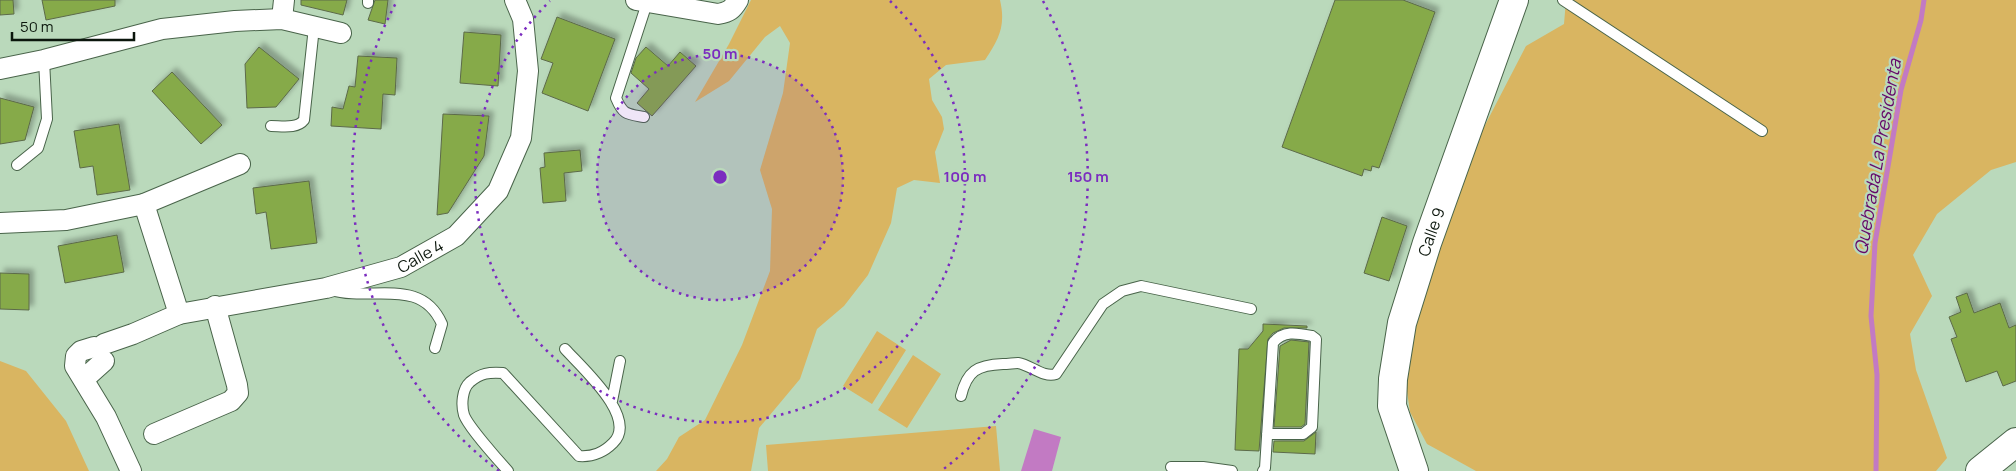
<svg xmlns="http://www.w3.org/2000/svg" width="2016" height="471" font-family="Manrope,sans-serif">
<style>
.green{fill:#d9b561}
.water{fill:#c27ac3}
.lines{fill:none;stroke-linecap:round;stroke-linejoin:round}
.stream{stroke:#c27ac3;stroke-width:5}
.building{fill:#86aa49;stroke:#5c6a49;filter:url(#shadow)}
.lane-casing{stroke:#49644a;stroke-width:12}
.street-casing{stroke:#49644a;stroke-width:22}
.secondary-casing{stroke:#49644a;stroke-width:30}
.primary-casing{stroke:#49644a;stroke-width:30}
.lane{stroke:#fff;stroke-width:10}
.street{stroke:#fff;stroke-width:20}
.secondary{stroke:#fff;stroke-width:28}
.primary{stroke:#fff;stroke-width:28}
.ring{fill:none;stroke:#7b2cbf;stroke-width:2.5;stroke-dasharray:2.5 5}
.labels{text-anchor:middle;stroke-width:4.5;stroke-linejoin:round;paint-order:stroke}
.street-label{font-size:16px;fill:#0b160c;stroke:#bad9bb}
.water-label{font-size:18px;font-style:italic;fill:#650769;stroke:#bad9bb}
.centre{fill:#7b2cbf;stroke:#bad9bb;stroke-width:2.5}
.ring-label{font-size:15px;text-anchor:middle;font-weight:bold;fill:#7b2cbf;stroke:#bad9bb;stroke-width:4.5;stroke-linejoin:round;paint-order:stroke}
</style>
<defs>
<filter id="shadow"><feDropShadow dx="4.5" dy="-4.5" stdDeviation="2.5" flood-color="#0004"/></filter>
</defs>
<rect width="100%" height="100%" fill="#bad9bb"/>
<path class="green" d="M751 0H1000C1006 26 999 39 985 60L946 65 929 79 932 100 942 117 944 129 935 152 940 183 914 180 897 188 891 223 868 275 844 306 817 329 800 379 759 428 751 471H656L667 459 679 437 705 420 742 345 770 271 772 209 760 170 783 93 790 43 780 26 765 37 729 81 695 102 729 44Z
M1566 0H2016V162L1991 170 1937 214 1913 255 1932 296 1910 334 1916 370 1947 458 1936 471H1476L1427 444 1410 412 1404 371 1425 290 1468 158 1526 46 1564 24Z
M877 331 906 350 872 404 843 386Z
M913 355 941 374 907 428 878 410Z
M0 361 26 371 66 421 89 471H0Z
M996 426 1000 471H768L766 445Z"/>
<path class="water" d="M1034 429 1061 437 1052 471H1021Z"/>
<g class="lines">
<path class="stream" d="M1876 471 1877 375 1871 316 1875 243 1901 90 1921 20 1924 0"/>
</g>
<path class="building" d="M0 0H13L14 14 0 15Z
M42 0H115V6L46 20Z
M301 0H347L343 15 301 5Z
M375 0H388L385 24 368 20Z
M1335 0H1403L1435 12 1379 168 1372 166 1371 171 1364 169 1362 176 1282 147Z
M557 17 615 39 588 111 542 93 553 63 541 59Z
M464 32 501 35 498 86 460 83Z
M259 47 299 79 276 107 247 108 245 64Z
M646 47 668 66 680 52 696 66 652 116 637 103 649 89 631 73 636 58Z
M358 56 397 58 395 95 383 94 381 129 331 126 332 107 343 109 349 86 355 87Z
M172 72 222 125 201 144 152 91Z
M0 98 34 107 25 140 0 144Z
M443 114 489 116 484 156 448 213 437 215Z
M119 124 130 190 97 195 93 166 80 168 74 131Z
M580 150 582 171 564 173 566 201 543 203 540 168 545 167 544 153Z
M309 181 317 243 271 249 266 212 256 214 253 188Z
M1382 217 1407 226 1389 281 1364 273Z
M117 235 124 272 65 283 58 246Z
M0 273 29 274V310L0 309Z
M1967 293 1974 313 2000 303 2009 328 2016 325V381L2003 386 1997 371 1966 382 1951 339 1957 337 1949 317 1961 312 1956 297Z
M1263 324 1307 326V328H1284L1273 333 1268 339 1259 451 1235 450 1239 349H1248L1263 331Z
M1291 340 1309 342 1305 424 1301 427H1274L1280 346Z
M1316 432 1315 454 1273 452 1274 441H1304Z"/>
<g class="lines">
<defs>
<path id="lane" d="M1563 0 1762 131
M368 3V0
M644 117C627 114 623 115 616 98L647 3 646 0
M271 126C282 126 297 129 304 120L314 27
M17 165 38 148 47 119 44 60
M331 290C371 302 421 276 442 324L435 348
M961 396C967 371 977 365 1003 364 1008 364 1014 363 1018 363 1031 365 1043 378 1056 374L1103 304 1122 291 1141 286 1251 309
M612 401 620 361
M1171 467H1203L1232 471
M508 471C498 460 468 426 464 415 461 405 462 389 470 382 481 373 489 372 503 373L579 456C593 457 603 453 613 443 639 418 582 368 565 349
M1263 471 1265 468 1273 343C1283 330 1297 333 1312 336L1316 339 1312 427 1303 434H1267"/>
<g id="street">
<path d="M636 0 718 14C729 12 732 10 738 0"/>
<path d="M282 19 284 0"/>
<path d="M0 69 44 60 162 29 235 21 282 19 341 33"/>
<path d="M144 204 179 314"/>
<path d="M0 223 66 220 144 204 240 164"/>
<path id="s1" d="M104 344 133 334 179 314 326 288 401 267 456 236 498 191 521 138 528 71 523 19 515 0"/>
<path d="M94 347 81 351 76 356 75 366 106 417 131 471"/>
<path d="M84 379 104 361"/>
<path d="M154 434 231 401 238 393 237 385 215 306"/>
</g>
<g id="secondary">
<path id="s2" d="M1414 471 1392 406 1393 379 1402 323 1427 243 1514 0"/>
</g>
<path id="primary" d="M1980 471 2016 442"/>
</defs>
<use href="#lane" class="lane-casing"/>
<use href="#street" class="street-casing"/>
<use href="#secondary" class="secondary-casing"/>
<use href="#primary" class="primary-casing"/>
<use href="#lane" class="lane"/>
<use href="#street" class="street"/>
<use href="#secondary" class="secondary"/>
<use href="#primary" class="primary"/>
</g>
<circle cx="720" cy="177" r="123" fill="#7b2cbf" fill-opacity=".12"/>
<g class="ring">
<circle cx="720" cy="177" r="123"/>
<path d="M890 1A245 245 0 1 1 550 1"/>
<path d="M499 471A368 368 0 0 1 397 1M1043 1A368 368 0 0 1 941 471"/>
</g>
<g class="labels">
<g class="street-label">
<text dy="6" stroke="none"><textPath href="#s2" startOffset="248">Calle 9</textPath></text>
<text dy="6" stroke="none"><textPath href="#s1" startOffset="330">Calle 4</textPath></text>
</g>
<g class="water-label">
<text transform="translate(1878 157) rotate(-80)" y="6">Quebrada La Presidenta</text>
</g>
</g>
<circle cx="720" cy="177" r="8" class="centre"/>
<g class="ring-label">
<text x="720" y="59">50 m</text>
<text x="965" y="182">100 m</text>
<text x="1088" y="182">150 m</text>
</g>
<path d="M12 32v8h122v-8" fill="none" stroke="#0b160c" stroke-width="2.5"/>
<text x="20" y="32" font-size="15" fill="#0b160c" stroke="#bad9bb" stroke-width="4" paint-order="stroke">50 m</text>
</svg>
